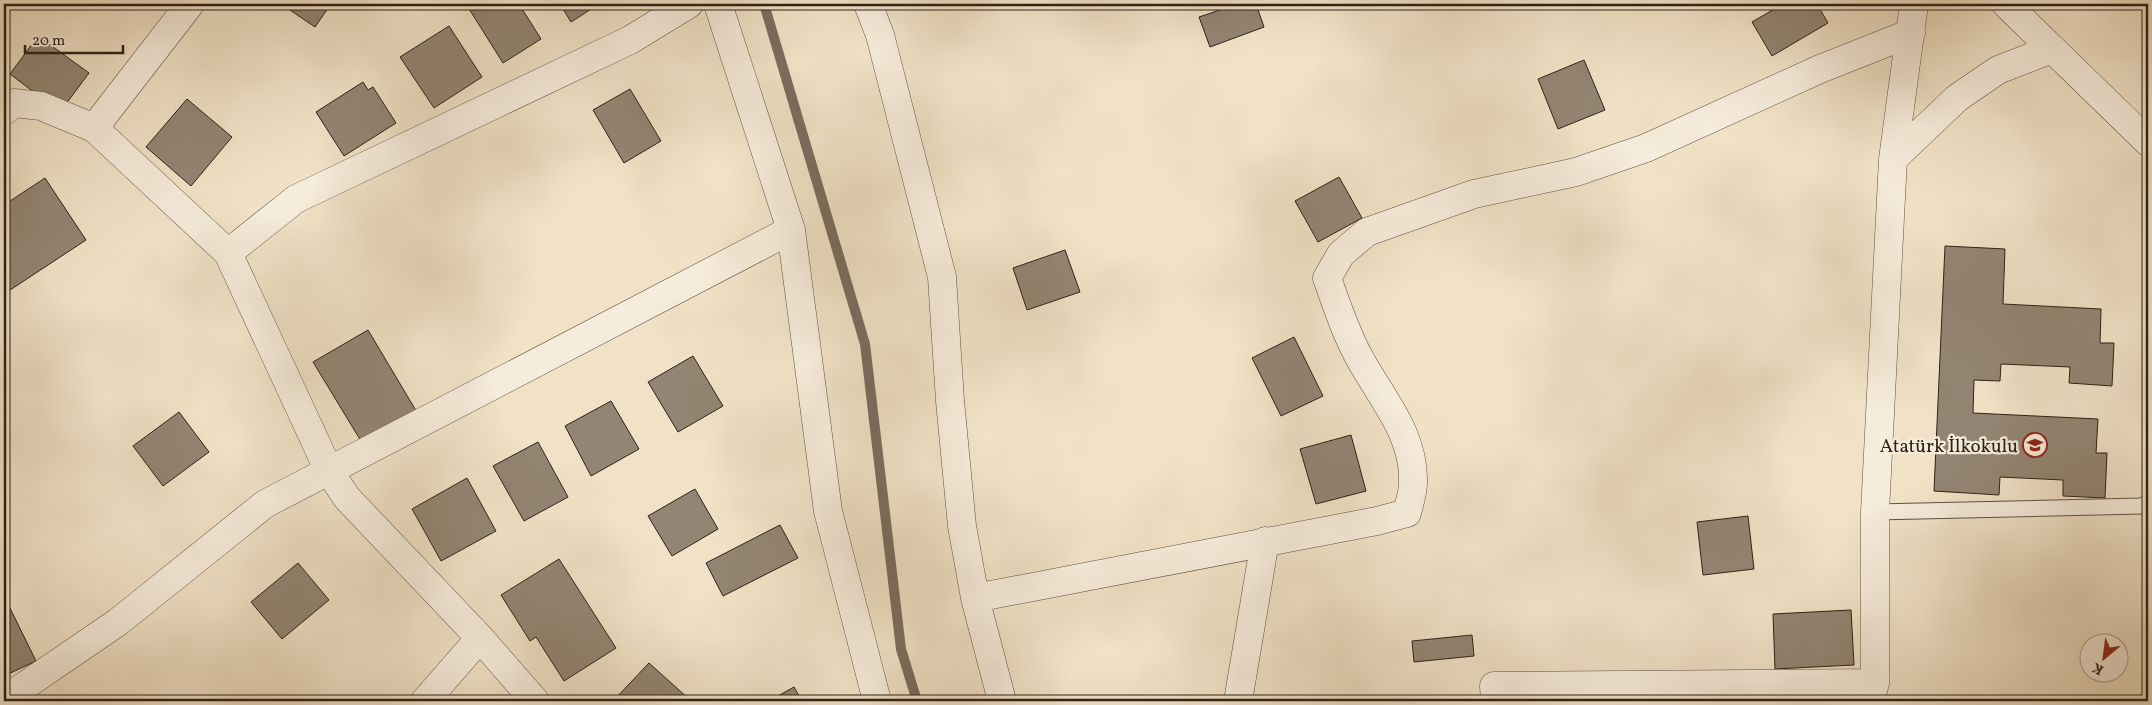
<svg xmlns="http://www.w3.org/2000/svg" width="2152" height="705" font-family="Vollkorn,serif">
<style>
.lines{fill:none;stroke-linecap:round;stroke-linejoin:round}
.stream{stroke:#7a6d5e;stroke-width:10}
.building{fill:#938573;stroke:#2d2118}
.service-casing{stroke:#5e5144;stroke-width:17}
.minor-casing{stroke:#5e5144;stroke-width:29}
.tertiary-casing{stroke:#5e5144;stroke-width:29}
.service{stroke:#f6ecdb;stroke-width:15}
.minor{stroke:#f6ecdb;stroke-width:28}
.tertiary{stroke:#f6ecdb;stroke-width:28}
.labels{text-anchor:middle;stroke-width:4.5;stroke-linejoin:round;paint-order:stroke}
.poi-label{font-size:19px;fill:#2d2118;stroke:#f6ecdb;text-anchor:end}
</style>
<rect width="100%" height="100%" fill="#f1e2c7"/>
<filter id="stains"><feTurbulence type="fractalNoise" baseFrequency=".004" numOctaves="4"/><feColorMatrix values="0 0 0 0 .2 0 0 0 0 .09 0 0 0 0 .02 0 0 0 .5 -.17"/></filter>
<radialGradient id="worn" r=".72"><stop offset=".6" stop-color="#630" stop-opacity="0"/><stop offset="1" stop-color="#630" stop-opacity=".3"/></radialGradient>
<g class="lines">
<path class="stream" d="M764 4 865 344 901 649 917 701"/>
</g>
<path class="building" d="M281 4H331L315 27Z
M466 4H519L541 39 503 63Z
M560 4H599L571 22Z
M1238 4H1256L1264 27 1210 47 1199 17Z
M1783 4H1817L1828 23 1772 56 1752 22Z
M449 26 482 77 434 108 400 57Z
M38 36 89 73 60 112 10 74Z
M1584 60 1605 110 1558 129 1538 79Z
M363 82 368 90 373 87 396 123 344 156 316 112Z
M630 89 661 141 624 163 593 110Z
M187 99 232 137 191 186 146 147Z
M1339 177 1362 218 1318 242 1295 201Z
M45 178 86 240 4 294V205Z
M1945 246 2005 249 2003 304 2101 309 2100 343H2114L2112 386 2069 383 2070 367 2001 364 2000 381 1974 380 1973 413 2098 419 2096 453H2107L2105 498 2063 496V480L2000 477 1999 495 1934 491Z
M1065 250 1080 292 1027 310 1013 268Z
M368 330 418 414 364 446 313 362Z
M1294 337 1323 396 1281 416 1252 358Z
M693 356 723 406 678 432 648 382Z
M611 401 639 449 591 476 565 426Z
M179 412 209 452 163 486 133 446Z
M1351 435 1366 491 1316 504 1300 449Z
M538 442 568 497 524 521 493 466Z
M467 478 496 531 441 561 412 509Z
M695 489 718 529 672 556 648 516Z
M1748 516 1754 569 1703 575 1697 522Z
M780 525 798 558 723 596 706 563Z
M559 559 616 648 564 681 536 637 530 641 501 595Z
M298 563 329 600 282 639 251 602Z
M4 596 36 661 4 676Z
M1851 610 1854 665 1775 669 1773 614Z
M1472 635 1474 656 1414 662 1412 641Z
M649 663 689 699 687 701H613Z
M794 687 802 701H769Z"/>
<g class="lines">
<defs>
<path id="service" d="M1875 512 2141 506 2148 503"/>
<path id="minor" d="M718 4 791 230 828 511 877 701
M868 4 880 35 942 277 950 401 962 526 975 598 1002 701
M4 111 14 103 41 106 94 128 228 253 329 471 347 498 480 638 535 701
M94 128 190 4
M1893 159 1957 98 1998 70 2052 49
M228 253 296 199 630 40 689 4
M975 598 1377 521 1407 513C1409 504 1413 493 1413 483 1415 435 1382 399 1360 359 1346 334 1337 306 1327 278L1341 254 1367 232 1474 194 1576 172 1646 148 1820 69 1911 33
M4 700 118 622 265 504 791 230
M425 701 480 638
M1238 701 1265 541
M1495 701 1494 686 1875 683
M1870 701 1875 683V512L1893 159 1914 4"/>
<path id="tertiary" d="M2006 4 2148 142"/>
</defs>
<use href="#service" class="service-casing"/>
<use href="#minor" class="minor-casing"/>
<use href="#tertiary" class="tertiary-casing"/>
<use href="#service" class="service"/>
<use href="#minor" class="minor"/>
<use href="#tertiary" class="tertiary"/>
</g>
<defs>
<symbol id="school-ring" viewBox="-11 -11 22 22"><circle r="9.5" fill="#f6ecdb" stroke="#8f2418" stroke-width="1.5"/><path d="M0-5L7-2L0 1L-7-2ZM-4 1L0 2.5L4 1V4Q0 6-4 4Z" fill="#8f2418"/></symbol>
</defs>
<g fill-rule="evenodd">
<use href="#school-ring" x="2021" y="431" width="28" height="28"/>
</g>
<g class="labels">
<g class="poi-label">
<text x="2018" y="452">Atatürk İlkokulu</text>
</g>
</g>
<rect width="2152" height="705" fill="none" stroke="#f1e2c7" stroke-width="20"/>
<rect x="5" y="5" width="2142" height="695" fill="none" stroke="#2d2118" stroke-width="2.5"/>
<rect x="10" y="10" width="2132" height="685" fill="none" stroke="#2d2118"/>
<g transform="translate(2104 658) rotate(209)"><circle r="24" fill="#f6ecdb" stroke="#a69b8d"/>
<path d="M0-4L9 19L0 12L-9 19Z" fill="#8f2418"/>
<text y="-8" font-size="14" font-weight="bold" text-anchor="middle" fill="#2d2118">K</text>
</g>
<path d="M25 45v8h98v-8" fill="none" stroke="#2d2118" stroke-width="2.5"/>
<text x="32" y="45" font-size="15" fill="#2d2118" stroke="#f6ecdb" stroke-width="4" paint-order="stroke">20 m</text>
<rect width="100%" height="100%" filter="url(#stains)"/>
<rect width="100%" height="100%" fill="url(#worn)"/>
</svg>
